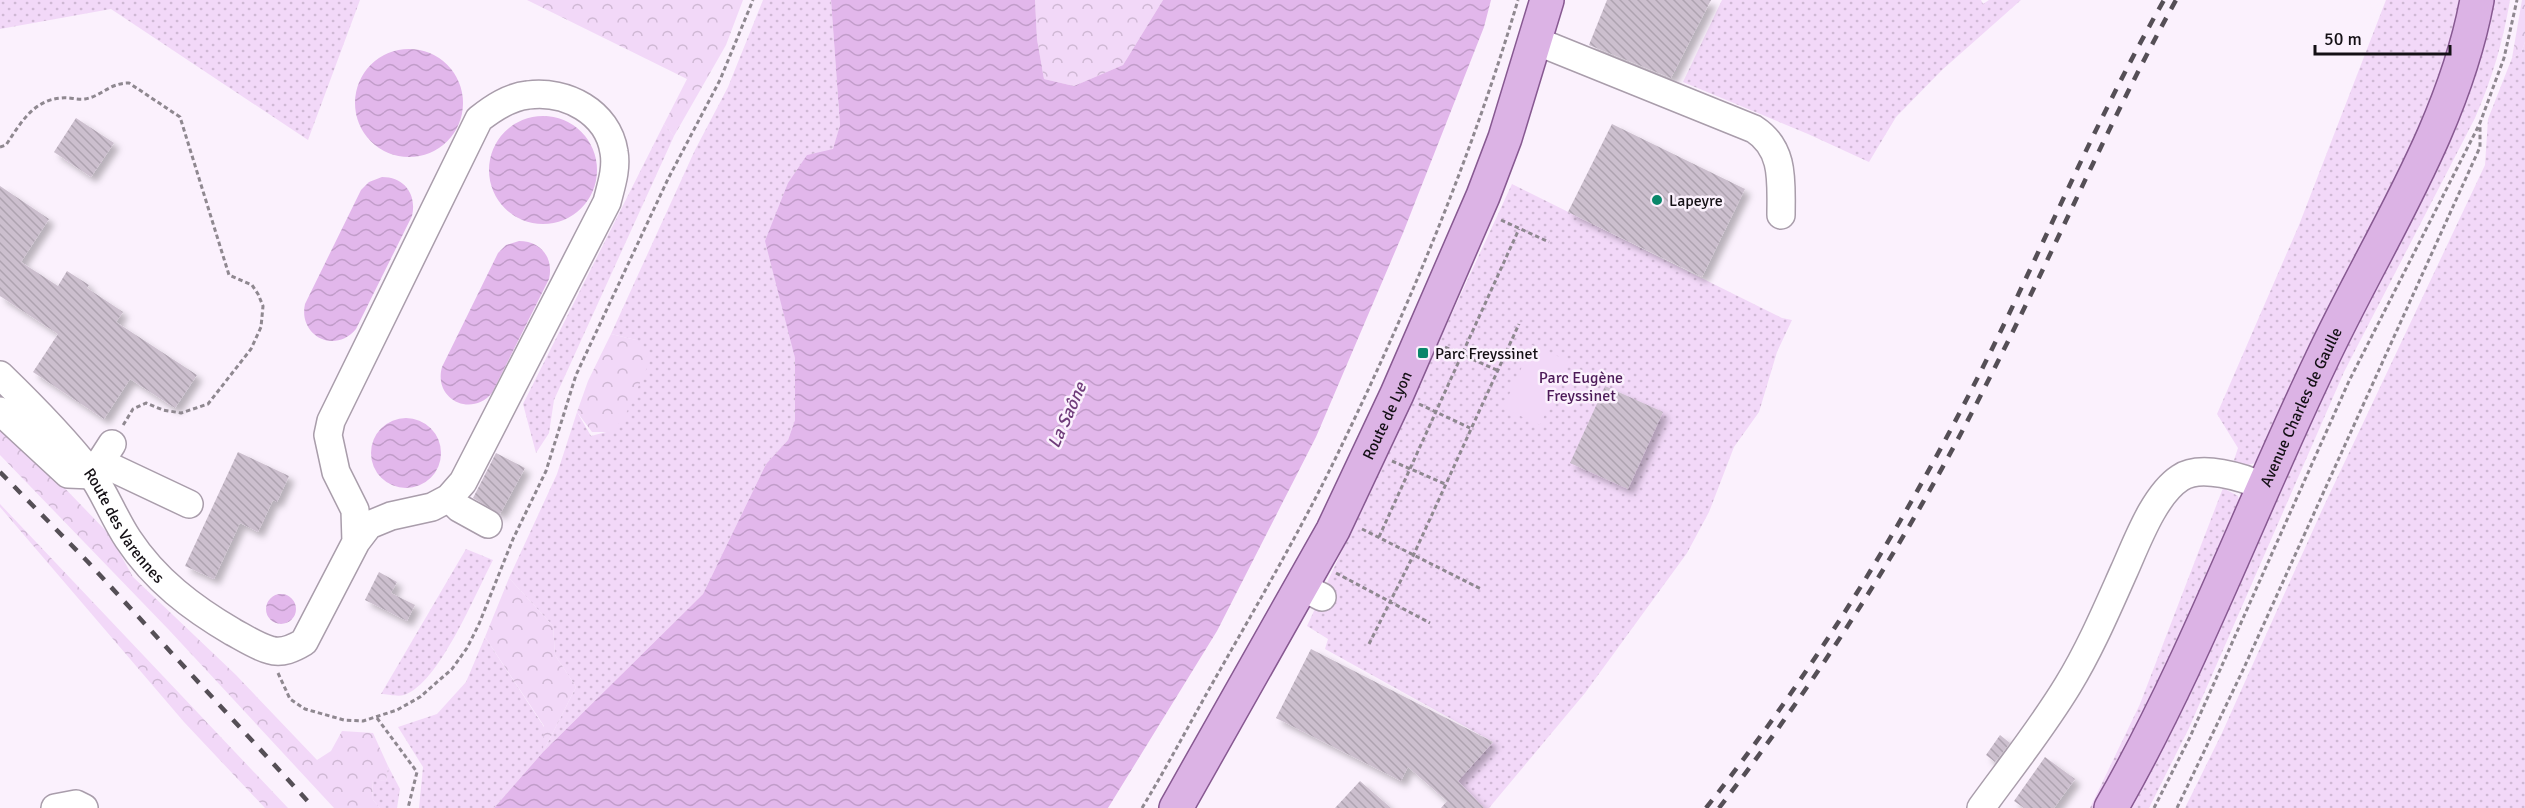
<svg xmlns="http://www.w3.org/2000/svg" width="2525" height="808" font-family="Signika,sans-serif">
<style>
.grass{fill:url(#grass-dots)}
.forest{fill:url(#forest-crowns)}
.garden{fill:#f2d8f8}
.water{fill:url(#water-waves)}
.building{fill:url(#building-back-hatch);filter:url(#shadow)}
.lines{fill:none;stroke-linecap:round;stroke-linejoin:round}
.minor-casing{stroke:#a99dab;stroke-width:30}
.major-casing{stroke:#875991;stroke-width:36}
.path{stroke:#8f8890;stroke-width:3;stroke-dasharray:4.5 3;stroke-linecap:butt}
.minor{stroke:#fff;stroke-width:27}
.major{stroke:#dcb3e5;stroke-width:33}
.rail{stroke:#554f56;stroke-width:4.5;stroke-dasharray:10 10;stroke-linecap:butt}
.poi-dot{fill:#09876a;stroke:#fbf1fd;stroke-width:2}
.labels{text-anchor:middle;stroke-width:5;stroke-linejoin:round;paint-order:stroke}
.poi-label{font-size:16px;fill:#141015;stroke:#fbf1fd;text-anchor:start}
.park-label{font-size:16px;fill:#4d1b58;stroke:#fbf1fd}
.street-label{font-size:16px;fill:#141015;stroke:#fbf1fd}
.water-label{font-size:18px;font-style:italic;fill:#6f3c7a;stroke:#fbf1fd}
</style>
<defs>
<pattern id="grass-dots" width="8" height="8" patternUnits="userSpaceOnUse" patternTransform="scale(1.5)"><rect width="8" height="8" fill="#f2d8f8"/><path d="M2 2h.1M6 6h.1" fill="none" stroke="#cfb8d4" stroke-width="1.8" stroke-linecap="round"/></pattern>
<pattern id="forest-crowns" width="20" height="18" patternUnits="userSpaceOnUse" patternTransform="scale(1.5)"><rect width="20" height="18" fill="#f2d8f8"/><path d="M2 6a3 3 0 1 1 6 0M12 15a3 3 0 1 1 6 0" fill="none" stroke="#cfb8d4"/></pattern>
<pattern id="water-waves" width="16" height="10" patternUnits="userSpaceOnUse" patternTransform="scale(1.5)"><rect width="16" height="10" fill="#e2b7eb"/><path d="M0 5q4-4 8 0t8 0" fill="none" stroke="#c19cc9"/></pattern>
<pattern id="building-back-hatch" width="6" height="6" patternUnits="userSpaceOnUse" patternTransform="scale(1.5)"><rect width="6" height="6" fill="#ccbfce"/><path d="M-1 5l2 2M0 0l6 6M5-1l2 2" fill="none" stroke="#aea3b0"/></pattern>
<filter id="shadow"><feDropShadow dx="5.5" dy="5.5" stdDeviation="3" flood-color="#0004"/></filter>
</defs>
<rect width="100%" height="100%" fill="#fbf1fd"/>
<path class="grass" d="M0 0H360L308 140 111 9 0 29Z
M763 0H831L840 125 833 150 807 155 787 318 795 358V420L788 440 766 464 703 594 543 752 494 808H419L423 767 398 727 437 714 466 682 485 637 544 727V750L576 687 555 655 553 626 509 578 557 474 577 412 591 436 610 431 636 340 611 334 695 150 728 87Z
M1722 0H1981L1983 4 1989 0H2021L1942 70 1896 117 1869 162 1808 134 1683 82Z
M2386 0H2459L2452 53 2440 94 2258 462 2248 465 2233 463 2238 448 2217 414 2299 225Z
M2490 0H2510C2503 42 2492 79 2475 118L2344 372 2189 728 2149 808H2126Z
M2525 42V808H2185L2222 733 2322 510 2485 165 2488 119 2512 58 2521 53Z
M664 124 674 136 554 400 549 433 536 453 523 404Z
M1512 184 1782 318 1792 320 1777 352 1759 412 1734 447 1709 512 1687 553 1585 693 1489 808H1484L1457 782 1493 742 1325 649 1328 639 1307 626Z
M2223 488 2238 496 2241 507 2101 808H2090L2140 704Z
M466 549 493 560C476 592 439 684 404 695 398 697 387 694 381 694Z
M388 766 400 789 397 808H380L373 800 372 779 386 781Z"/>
<path class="forest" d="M527 0H743L726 45 674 136 664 124 687 79Z
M1035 0H1163L1123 65 1074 86 1044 79 1037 39Z
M2522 0H2525V42L2521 53 2512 58Z
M611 334 636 340 650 361 624 418 610 432H592L577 412 588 381Z
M0 421 109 534 133 577 236 675 317 760 331 751 342 731 373 733 388 766 386 781 372 780 373 800 380 808H334L169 630 0 455Z
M0 504 288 808H265L184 722 0 507Z
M509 578 553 626 555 655 576 687 543 752 544 726 485 637Z"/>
<path class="garden" d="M1532 345 1569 361 1540 425 1503 408Z"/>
<path class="water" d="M831 0H1035L1037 39 1044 79 1074 86 1123 65 1163 0H1491L1484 27 1403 233 1316 437 1217 631 1108 808H494L543 752 703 594 766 464 788 440 795 420V358L765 241 788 183 807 155 833 149 840 125Z
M355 103a54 54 0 1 1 108 0a54 54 0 1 1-108 0Z
M489 170a54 54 0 1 1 108 0a54 54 0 1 1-108 0Z
M382 177C405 177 417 195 412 216L356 329C334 355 298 335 305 304L361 190 369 182Z
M519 241C541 241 554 258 549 279L492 393C471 418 433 399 442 367L498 253 506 245Z
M371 453a35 35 0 1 1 70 0a35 35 0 1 1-70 0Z
M266 609a15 15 0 1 1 30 0a15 15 0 1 1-30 0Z"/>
<path class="building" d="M1607 0H1711L1671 78 1589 45Z
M76 118 114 143 91 177 54 152Z
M1612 124 1745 189 1702 277 1568 212Z
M0 186 49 219 21 262 58 286 67 271 89 285 87 288 123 312 116 322 197 375 175 408 130 379 104 419 33 372 58 334 0 296Z
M1605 386 1663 412 1628 489 1570 463Z
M238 452 289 476 277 502 273 500 258 532 240 523 214 579 185 566Z
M496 453 525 468 500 514 473 498Z
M379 572 397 582 391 593 415 605 407 621 365 600Z
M1311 649 1493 742 1458 781 1484 808H1441L1447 801 1408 767 1401 781 1276 718Z
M2000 735 2010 743 1995 762 1986 755Z
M2045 757 2075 779 2054 808H2024L2014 801Z
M1360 781 1391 808H1335Z"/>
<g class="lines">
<defs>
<g id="minor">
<path d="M1536 44 1546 45 1754 129C1785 149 1781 182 1781 215"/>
<path id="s1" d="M0 375C32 406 63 437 90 472 105 493 114 518 128 539 155 580 192 608 233 632 244 638 258 647 270 650 282 654 294 648 304 642L356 542 369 525 391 516 432 507 449 498 463 482 607 202C611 186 617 169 614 152 608 112 566 90 528 95 509 97 493 108 479 119L331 421 328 435 336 472 355 510 356 542"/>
<path d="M0 411 68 474 92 475 112 444"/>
<path d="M100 462 189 504"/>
<path d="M449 498 459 508 488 524"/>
<path d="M1302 587 1322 597"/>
<path d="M55 808 76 804 84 808"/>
<path d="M1981 808C2010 768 2042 728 2068 685 2090 649 2107 609 2124 571 2137 542 2154 495 2180 478 2200 464 2244 477 2263 487"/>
</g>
<g id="major">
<path id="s2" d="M1176 808 1333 530 1397 394 1483 196 1505 138 1547 0"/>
<path id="s3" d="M2111 808C2193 665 2250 509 2321 361 2376 243 2453 130 2477 0"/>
</g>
</defs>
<use href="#minor" class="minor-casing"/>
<use href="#major" class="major-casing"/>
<path class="path" d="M0 147 6 145C20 124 33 100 61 98 69 97 77 100 85 99 102 96 109 83 129 83L180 117 229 275 252 285 258 294 263 306 261 327 251 349 208 404 181 413 163 410 146 403 133 409 122 427
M1501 220 1549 242
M1445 347 1499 371
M1419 404 1470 428
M1392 461 1445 484
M1362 529 1481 589
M1379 537 1519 229
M1336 573 1430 623
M1369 644 1414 554 1519 324
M278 673 290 699 305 709 344 720 363 721 397 710 420 697 452 669 467 648 479 624 513 539 546 471 576 375 668 179 720 80 753 0
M377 718 417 772 408 808
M1142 808C1168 765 1191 721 1216 677 1258 603 1302 528 1339 451 1410 305 1472 155 1518 0
M2154 808 2190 737 2349 381 2480 123 2504 58 2517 0
M2177 808 2243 670 2480 147V125"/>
<use href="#minor" class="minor"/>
<use href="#major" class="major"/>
<path class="rail" d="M0 472 88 562 314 808
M1706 808C1812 674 1903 526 1980 373 2042 250 2095 121 2164 0
M1719 808C1823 673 1914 529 1990 377 2054 252 2108 123 2176 0"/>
</g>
<g class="poi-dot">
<circle cx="1657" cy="200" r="6"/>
<rect x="1417" y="347" width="12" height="12" rx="3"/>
</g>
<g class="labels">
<g class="poi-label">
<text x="1669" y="206">Lapeyre</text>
<text x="1435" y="359">Parc Freyssinet</text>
</g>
<g class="park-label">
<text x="1581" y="383">Parc Eugène<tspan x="1581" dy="18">Freyssinet</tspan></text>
</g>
<g class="street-label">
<text dy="6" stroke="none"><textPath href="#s3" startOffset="444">Avenue Charles de Gaulle</textPath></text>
<text dy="6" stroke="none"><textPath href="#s2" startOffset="446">Route de Lyon</textPath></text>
<text dy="6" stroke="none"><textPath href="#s1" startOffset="196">Route des Varennes</textPath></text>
</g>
<g class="water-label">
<text transform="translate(1067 415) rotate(-66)" y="6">La Saône</text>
</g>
</g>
<path d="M2315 45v9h135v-9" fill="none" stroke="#141015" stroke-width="3"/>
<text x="2324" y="45" font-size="18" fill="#141015" stroke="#fbf1fd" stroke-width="4.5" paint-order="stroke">50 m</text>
</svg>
